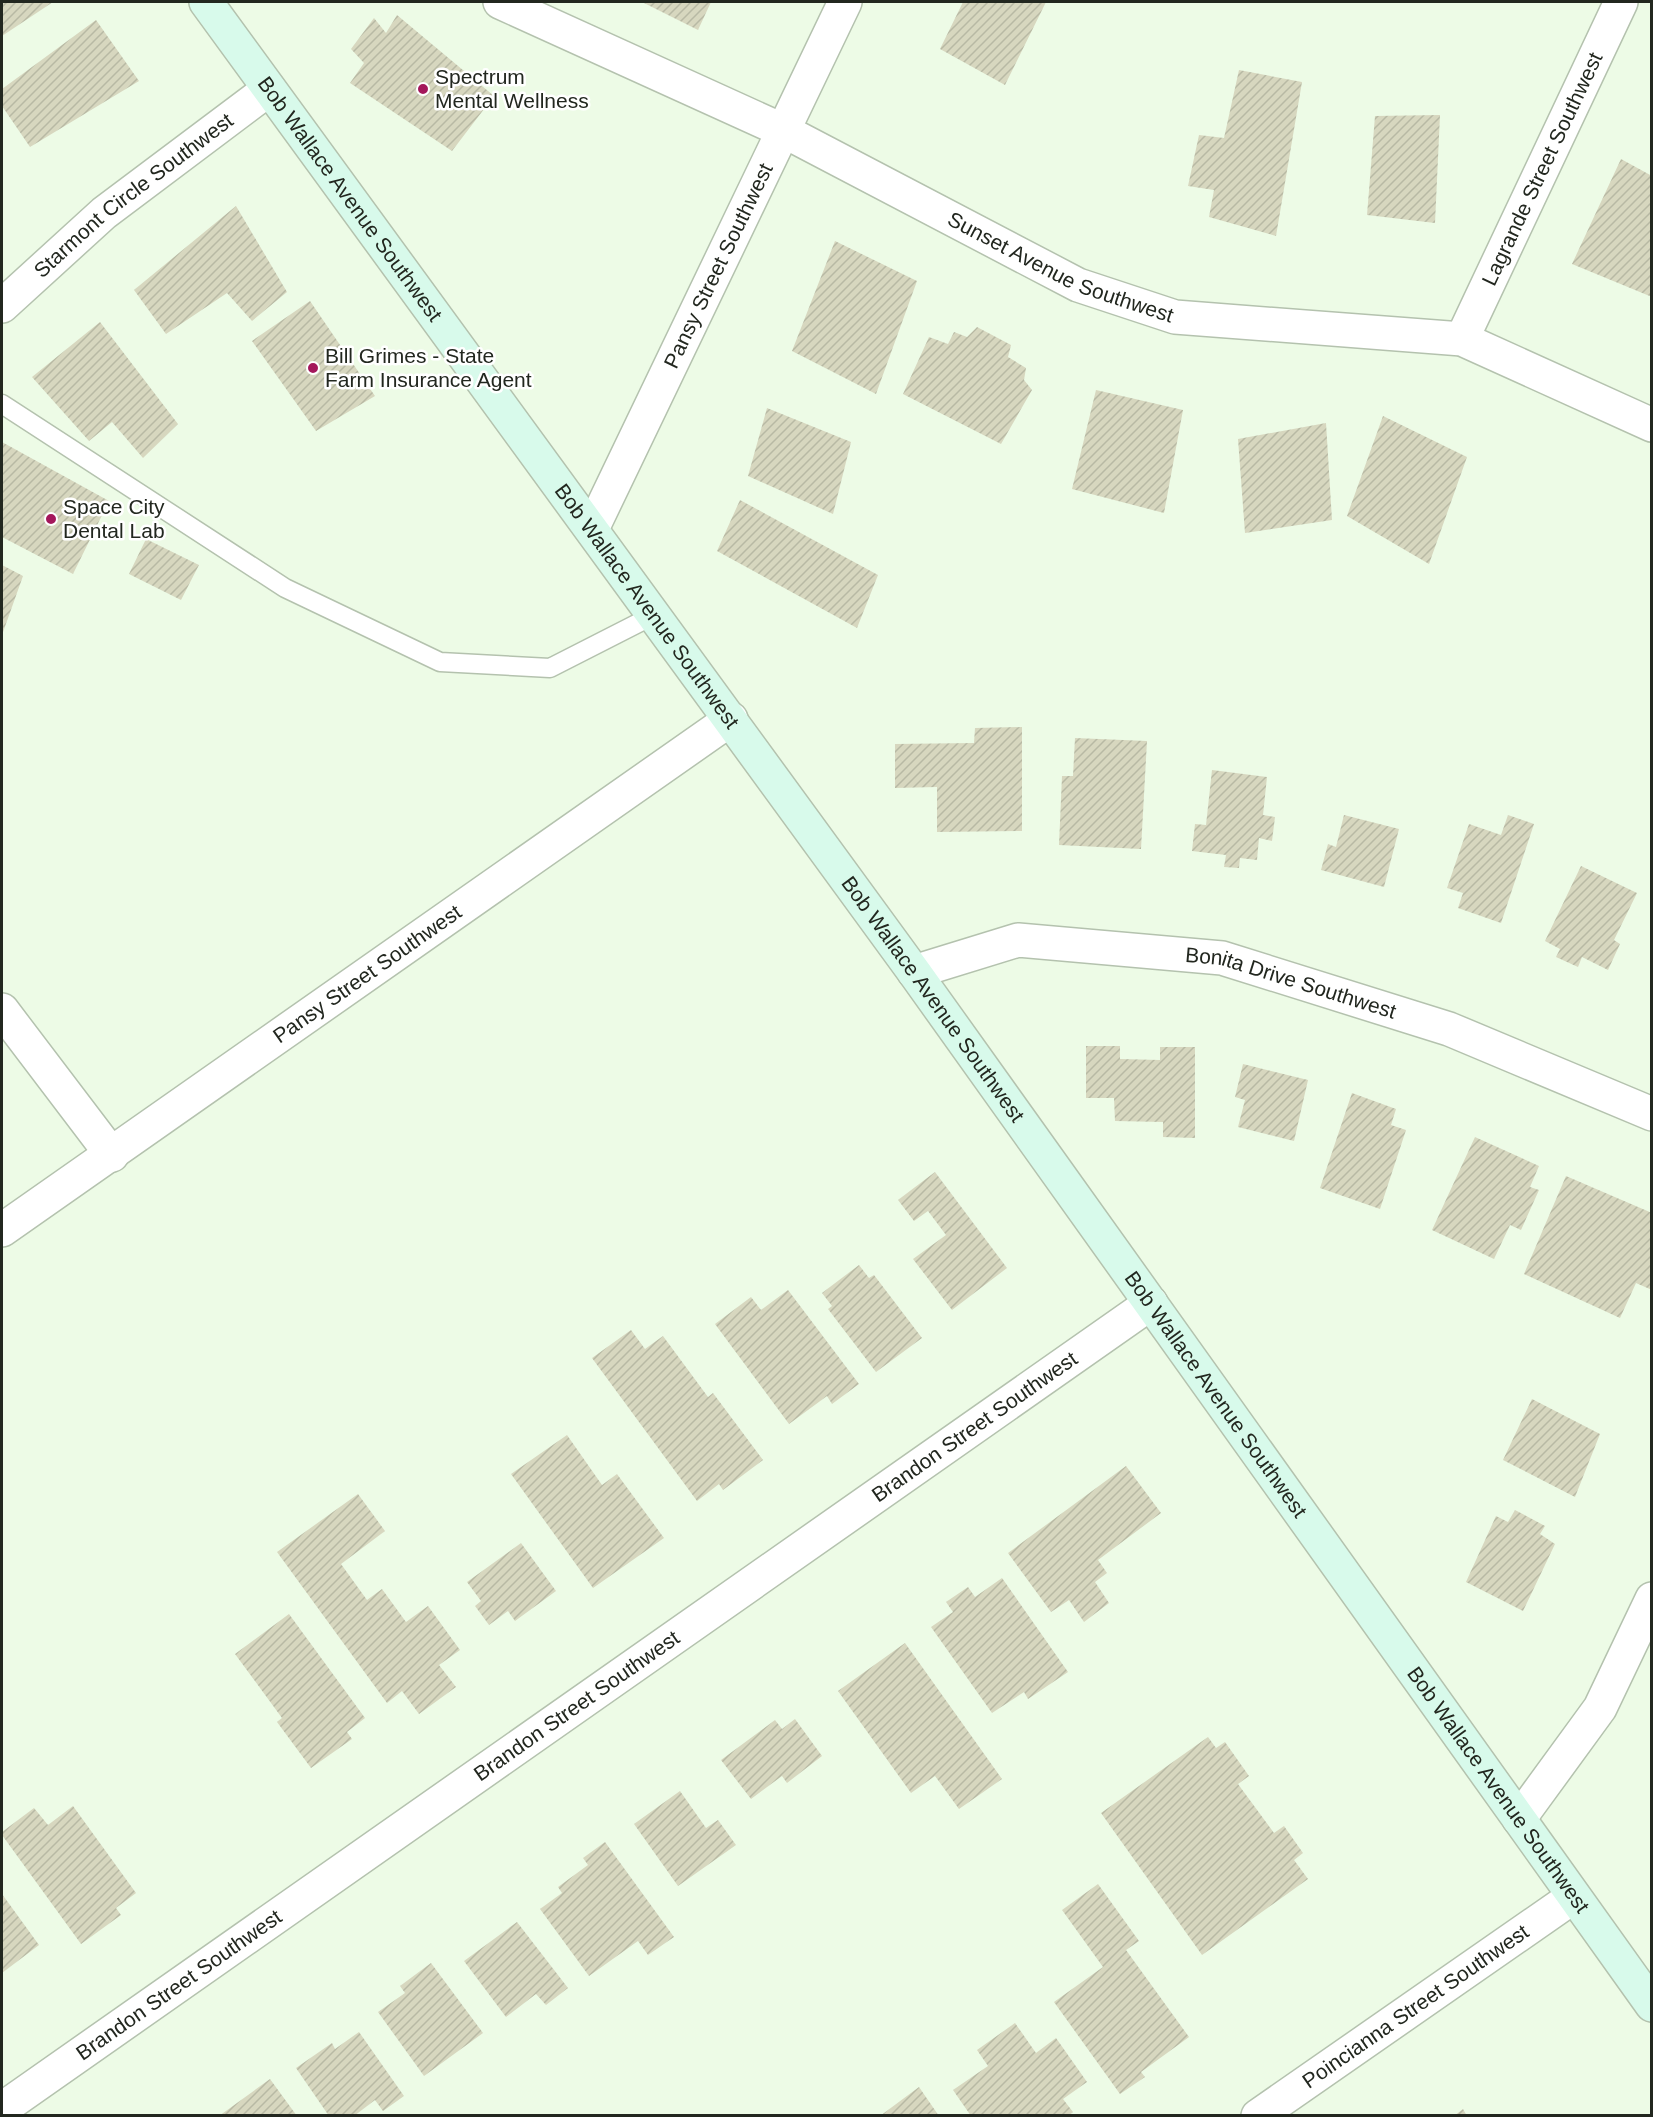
<svg xmlns="http://www.w3.org/2000/svg" width="1653" height="2117" font-family="Helvetica,sans-serif">
<style>
.building{fill:url(#building-hatch)}
.lines{fill:none;stroke-linecap:round;stroke-linejoin:round}
.service-casing{stroke:#b4c2ae;stroke-width:21}
.minor-casing{stroke:#b4c2ae;stroke-width:36}
.secondary-casing{stroke:#b4c2ae;stroke-width:36}
.service{stroke:#fff;stroke-width:18}
.minor{stroke:#fff;stroke-width:33}
.secondary{stroke:#d8faeb;stroke-width:33}
.poi-dot{fill:#a4175b;stroke:#fff;stroke-width:2}
.labels{text-anchor:middle;stroke-width:5;stroke-linejoin:round;paint-order:stroke}
.poi-label{font-size:21px;fill:#22271f;stroke:#fff;text-anchor:start}
.street-label{font-size:21px;fill:#22271f;stroke:#fff}
</style>
<defs>
<pattern id="building-hatch" width="6" height="6" patternUnits="userSpaceOnUse" patternTransform="scale(1.5)"><rect width="6" height="6" fill="#d7d7bf"/><path d="M-1 1l2-2M0 6l6-6M5 7l2-2" fill="none" stroke="#b8b9a4"/></pattern>
</defs>
<rect width="100%" height="100%" fill="#edfbe6"/>
<path class="building" d="M2 2H53L2 36Z
M642 2H711L698 30Z
M963 2H1046L1005 85 940 49Z
M397 15 494 96 452 151 350 83 364 63 351 49 374 18 386 33Z
M96 20 139 81 30 147 2 106V89Z
M1239 70 1302 82 1276 236 1209 217 1214 190 1188 186 1199 135 1224 138Z
M1440 115 1435 223 1367 215 1375 116Z
M1621 159 1652 176V297L1572 264Z
M236 206 287 292 252 321 227 293 166 334 134 290Z
M835 241 917 281 876 394 792 351Z
M310 301 375 396 316 431 252 341Z
M100 322 178 424 143 458 112 422 89 441 32 377Z
M977 327 1011 345 1008 357 1026 368 1024 380 1032 390 1001 444 903 394 929 337 948 344 954 332 967 337Z
M1096 390 1183 410 1164 513 1072 489Z
M767 408 851 442 833 514 748 476Z
M1383 416 1467 457 1429 564 1347 516Z
M1326 423 1332 520 1245 533 1238 439Z
M2 442 109 501 73 574 2 537Z
M740 500 878 575 857 628 717 551Z
M146 539 199 565 181 600 129 574Z
M2 565 23 576 2 635Z
M1022 727V831L937 832V787L895 788V744L974 743 975 728Z
M1075 738 1147 741 1141 849 1059 845 1062 776H1073Z
M1212 770 1267 777 1263 815 1275 817 1272 841 1259 838 1257 860 1240 858 1239 868 1224 867 1226 855 1192 851 1195 824 1206 825Z
M1344 815 1399 829 1384 887 1321 870 1328 844 1336 847Z
M1508 815 1534 824 1501 923 1458 908 1463 893 1447 888 1469 824 1501 835Z
M1581 866 1637 893 1614 940 1620 944 1608 970 1582 957 1578 967 1556 957 1560 949 1545 941Z
M1086 1046H1120V1059L1160 1060V1047H1195V1138L1163 1137V1122L1115 1121 1114 1098H1086Z
M1243 1064 1308 1080 1294 1141 1238 1127 1245 1100 1235 1097Z
M1352 1093 1396 1109 1391 1125 1406 1130 1380 1209 1320 1188Z
M1475 1137 1539 1166 1530 1187 1539 1190 1521 1230 1510 1225 1494 1259 1432 1230Z
M935 1172 1007 1268 952 1310 913 1259 946 1235 928 1211 914 1221 898 1200Z
M1566 1176 1652 1213V1290L1636 1283 1620 1318 1524 1274Z
M859 1265 869 1278 874 1275 922 1338 876 1372 828 1309 832 1306 822 1293Z
M788 1290 859 1384 832 1404 827 1396 789 1424 715 1324 751 1297 761 1310Z
M631 1330 645 1349 663 1336 708 1397 713 1393 763 1460 723 1490 719 1484 697 1501 592 1358Z
M1532 1399 1600 1434 1575 1497 1503 1460Z
M567 1435 602 1485 617 1474 664 1538 593 1588 511 1474Z
M1126 1466 1161 1513 1098 1560 1107 1573 1095 1582 1109 1603 1084 1622 1069 1600 1051 1612 1008 1553Z
M358 1494 385 1531 341 1564 367 1600 382 1589 406 1622 428 1606 460 1650 439 1665 456 1687 419 1714 402 1691 387 1703 277 1552Z
M1515 1510 1545 1526 1540 1534 1555 1544 1523 1611 1466 1582 1496 1516 1508 1522Z
M521 1543 556 1591 515 1621 508 1611 489 1625 475 1606 481 1601 467 1582Z
M1002 1578 1068 1672 1028 1699 1024 1692 992 1713 931 1627 953 1612 946 1602 968 1587 975 1597Z
M289 1614 365 1718 347 1732 352 1739 311 1768 277 1722 282 1718 235 1654Z
M905 1643 1002 1779 959 1809 935 1776 911 1793 838 1691Z
M795 1719 822 1756 787 1783 782 1776 751 1799 721 1760 775 1720 782 1729Z
M1208 1737 1216 1748 1225 1742 1249 1776 1238 1784 1274 1833 1284 1826 1303 1853 1294 1860 1308 1879 1202 1955 1101 1813Z
M680 1791 706 1828 718 1820 736 1845 678 1886 634 1824Z
M73 1806 136 1893 116 1908 121 1915 81 1944 2 1835V1832L34 1808 48 1825Z
M605 1842 674 1937 648 1955 638 1941 589 1976 540 1909 562 1893 558 1887 588 1865 583 1858Z
M1098 1884 1139 1941 1126 1950 1189 2037 1141 2072 1145 2077 1120 2094 1054 2002 1103 1967 1062 1910Z
M2 1894 39 1945 2 1973Z
M517 1922 568 1988 546 2005 536 1994 506 2017 464 1961Z
M431 1963 483 2033 424 2076 378 2012 405 1993 400 1986Z
M1015 2023 1036 2053 1056 2038 1087 2082 1063 2099 1073 2112 1068 2116H971L953 2090 988 2066 977 2050Z
M359 2032 404 2096 383 2111 375 2100 354 2116H329L296 2068 332 2043 335 2049Z
M270 2079 297 2116H219Z
M919 2087 939 2116H880Z
M1463 2109 1467 2116H1454Z"/>
<g class="lines">
<defs>
<path id="service" d="M2 404 285 588 440 662 550 668 654 615"/>
<g id="minor">
<path id="s1" d="M500 2 784 131 1078 285 1175 317 1462 339 1652 425"/>
<path id="s2" d="M2 306 104 213 269 89"/>
<path id="s3" d="M1462 339 1621 2"/>
<path id="s4" d="M592 529 845 2"/>
<path id="s5" d="M914 972 1018 940 1222 958 1449 1029 1652 1114"/>
<path d="M2 1010 112 1155"/>
<path id="s6" d="M2 1230 731 719"/>
<path d="M1519 1819 1600 1708 1652 1599"/>
<path id="s7" d="M2 2109 1151 1303"/>
<path id="s8" d="M1258 2116 1573 1897"/>
</g>
<g id="secondary">
<path id="s9" d="M206 2 914 972 1652 2005"/>
</g>
</defs>
<use href="#service" class="service-casing"/>
<use href="#minor" class="minor-casing"/>
<use href="#secondary" class="secondary-casing"/>
<use href="#service" class="service"/>
<use href="#minor" class="minor"/>
<use href="#secondary" class="secondary"/>
</g>
<g class="poi-dot">
<circle cx="423" cy="89" r="6"/>
<circle cx="313" cy="368" r="6"/>
<circle cx="51" cy="519" r="6"/>
</g>
<g class="labels">
<g class="poi-label">
<text x="435" y="84">Spectrum<tspan x="435" dy="24">Mental Wellness</tspan></text>
<text x="325" y="363">Bill Grimes - State<tspan x="325" dy="24">Farm Insurance Agent</tspan></text>
<text x="63" y="514">Space City<tspan x="63" dy="24">Dental Lab</tspan></text>
</g>
<g class="street-label">
<text dy="7" stroke="none"><textPath href="#s3" startOffset="188">Lagrande Street Southwest</textPath></text>
<text dy="7" stroke="none"><textPath href="#s2" startOffset="172">Starmont Circle Southwest</textPath></text>
<text dy="7" stroke="none"><textPath href="#s9" startOffset="244">Bob Wallace Avenue Southwest</textPath></text>
<text dy="7" stroke="none"><textPath href="#s1" startOffset="621">Sunset Avenue Southwest</textPath></text>
<text dy="7" stroke="none"><textPath href="#s4" startOffset="292">Pansy Street Southwest</textPath></text>
<text dy="7" stroke="none"><textPath href="#s9" startOffset="748">Bob Wallace Avenue Southwest</textPath></text>
<text dy="7" stroke="none"><textPath href="#s6" startOffset="446">Pansy Street Southwest</textPath></text>
<text dy="7" stroke="none"><textPath href="#s5" startOffset="386">Bonita Drive Southwest</textPath></text>
<text dy="7" stroke="none"><textPath href="#s9" startOffset="1234">Bob Wallace Avenue Southwest</textPath></text>
<text dy="7" stroke="none"><textPath href="#s9" startOffset="1720">Bob Wallace Avenue Southwest</textPath></text>
<text dy="7" stroke="none"><textPath href="#s7" startOffset="1188">Brandon Street Southwest</textPath></text>
<text dy="7" stroke="none"><textPath href="#s7" startOffset="702">Brandon Street Southwest</textPath></text>
<text dy="7" stroke="none"><textPath href="#s9" startOffset="2206">Bob Wallace Avenue Southwest</textPath></text>
<text dy="7" stroke="none"><textPath href="#s7" startOffset="216">Brandon Street Southwest</textPath></text>
<text dy="7" stroke="none"><textPath href="#s8" startOffset="192">Poincianna Street Southwest</textPath></text>
</g>
</g>
<rect width="1653" height="2117" fill="none" stroke="#22271f" stroke-width="6"/>
</svg>
